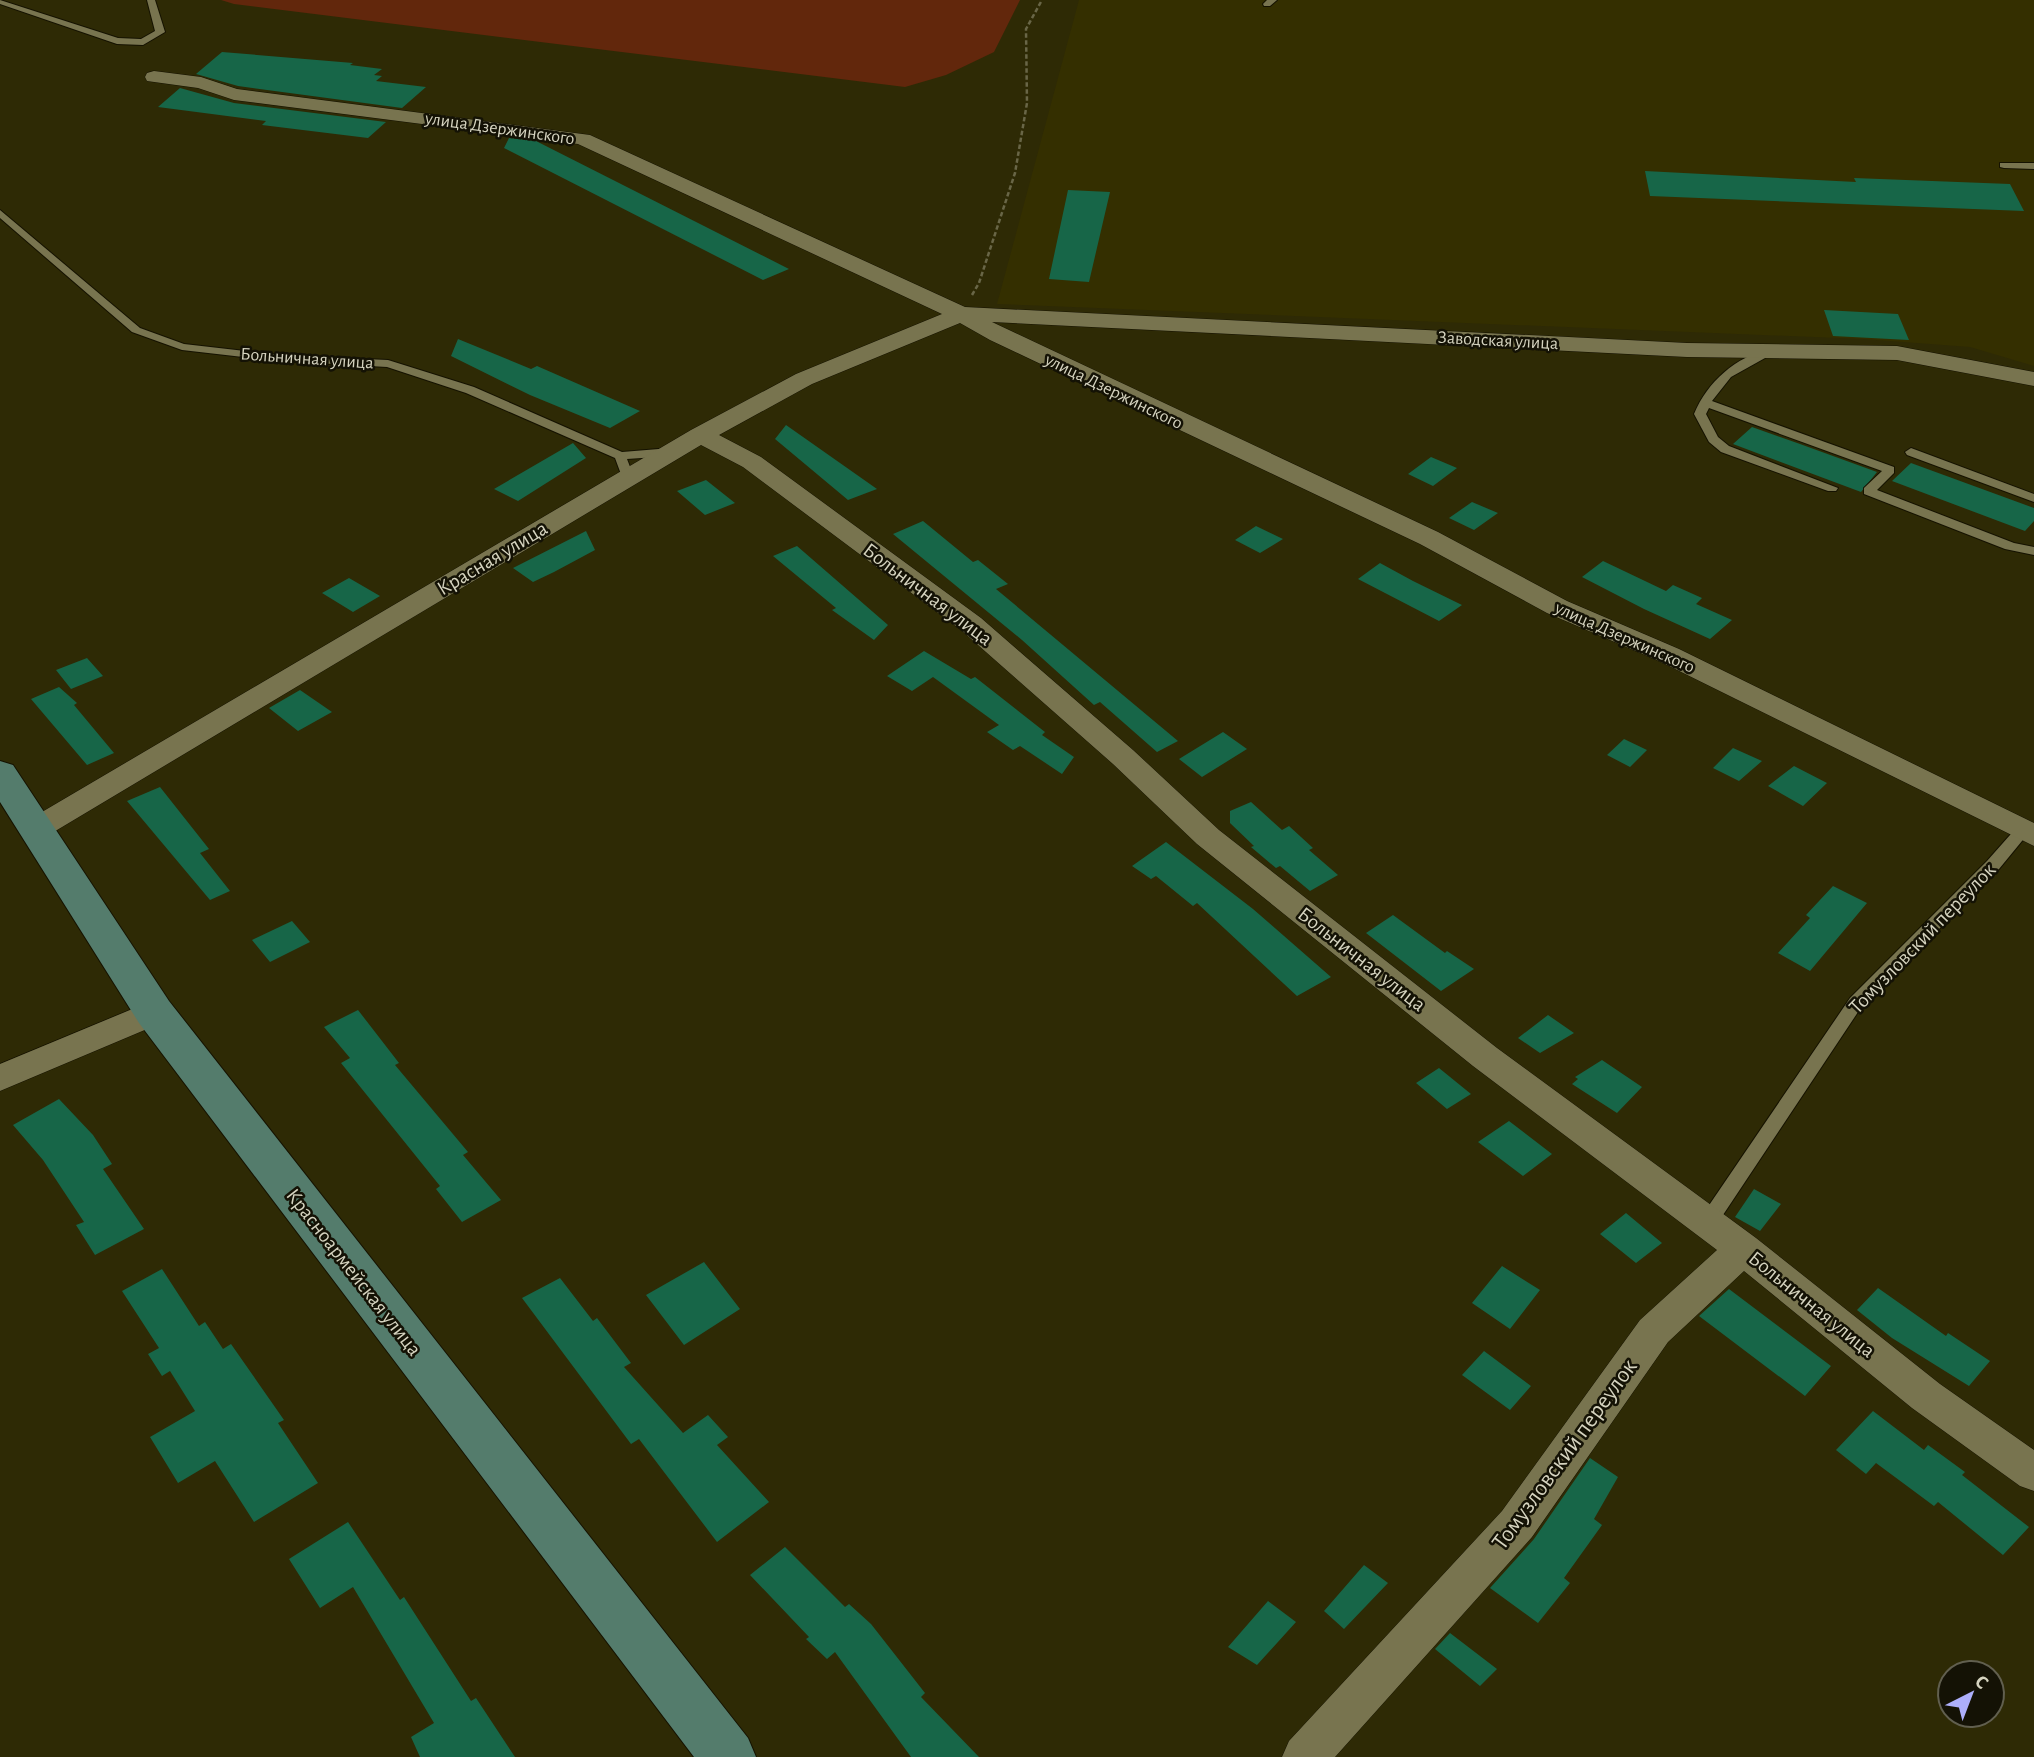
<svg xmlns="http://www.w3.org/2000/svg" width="2034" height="1757" font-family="'Alegreya Sans',sans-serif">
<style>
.built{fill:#342f00}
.green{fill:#62270c}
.building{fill:#176648}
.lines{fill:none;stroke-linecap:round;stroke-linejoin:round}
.lane-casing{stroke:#151200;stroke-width:2}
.street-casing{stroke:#151200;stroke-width:1}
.secondary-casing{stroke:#151200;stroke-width:2}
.path{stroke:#696647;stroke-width:2.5;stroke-dasharray:4.5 2.5;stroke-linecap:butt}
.lane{fill:#78744f;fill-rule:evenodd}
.street{fill:#78744f;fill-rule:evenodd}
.secondary{fill:#547c6c;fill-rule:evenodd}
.labels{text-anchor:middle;stroke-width:5;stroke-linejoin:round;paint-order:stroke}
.far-street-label{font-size:18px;fill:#d5d3bf;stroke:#141205}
.street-label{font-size:21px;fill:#d5d3bf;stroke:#141205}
.near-street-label{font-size:24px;fill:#d5d3bf;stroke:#141205}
</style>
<rect width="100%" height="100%" fill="#2e2a05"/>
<path class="built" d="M1079 0H2034V366L1970 347 1863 339 997 304Z"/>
<path class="green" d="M221 0H1020L994 52 946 75 905 87 234 4Z"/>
<path class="building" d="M222 52 353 63 350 65 382 69 374 75 382 76 376 81 426 87 402 108 238 86 196 74Z
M180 88 234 103 386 122 368 138 262 125 266 121 158 107Z
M509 138 536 141 789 269 763 280 504 148Z
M1645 171 1856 182 1854 178 2010 184 2024 211 1650 196Z
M1068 190 1110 192 1089 282 1049 279Z
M1824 310 1898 314 1909 340 1833 336Z
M458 339 531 369 537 366 640 411 610 428 530 395 451 356Z
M786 425 877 489 848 500 775 439Z
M1752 427 1800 444 1877 472 1861 492 1733 444Z
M573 443 586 458 518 501 494 489Z
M1431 457 1457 468 1433 486 1408 474Z
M1911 463 2034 508V521L2025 531 1892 481Z
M706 480 735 503 705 515 677 491Z
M1472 502 1498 513 1474 530 1449 518Z
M923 521 973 562 978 560 1008 584 996 589 1178 741 1157 752 1100 702 1094 705 1022 640 893 534Z
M1256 526 1283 539 1260 553 1235 540Z
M586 531 595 550 554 572 533 582 513 568Z
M797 546 888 625 874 640 832 610 836 608 773 556Z
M1603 561 1666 591 1673 585 1702 598 1696 604 1732 620 1710 639 1644 609 1582 577Z
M1380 563 1413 581 1462 605 1439 621 1358 579Z
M349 578 380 596 353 612 322 593Z
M924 651 971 679 975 677 1045 732 1042 735 1074 757 1062 774 1020 746 1013 750 987 732 999 725 933 677 912 691 887 676Z
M87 658 103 676 71 689 56 670Z
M59 687 77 703 74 705 114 753 87 765 31 699Z
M300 690 332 712 298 731 269 708Z
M1223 732 1247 749 1202 777 1179 759Z
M1624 739 1647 750 1630 767 1607 755Z
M1733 748 1762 761 1739 781 1713 768Z
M1794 766 1827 783 1803 806 1768 786Z
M160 787 209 849 200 853 230 891 210 900 127 801Z
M1251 802 1282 830 1289 826 1313 848 1309 850 1338 875 1310 891 1280 866 1276 868 1251 847 1254 846 1230 823V811Z
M1166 842 1253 909 1331 977 1297 996 1197 903 1193 906 1156 876 1151 879 1132 866Z
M1833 886 1867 903 1810 971 1778 953 1810 918 1806 915Z
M1393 915 1445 953 1447 951 1474 969 1441 991 1366 933Z
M292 921 310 942 270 962 252 940Z
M358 1010 399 1063 395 1065 468 1152 463 1155 501 1200 462 1222 436 1189 440 1186 341 1063 350 1058 324 1027Z
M1548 1015 1574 1033 1540 1053 1518 1038Z
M1602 1060 1642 1087 1617 1113 1572 1084 1578 1079 1575 1077Z
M1439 1068 1471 1094 1447 1109 1416 1083Z
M59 1099 93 1135 112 1164 103 1169 144 1229 95 1255 76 1225 84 1222 43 1160 13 1125Z
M1509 1121 1552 1154 1523 1176 1478 1142Z
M1754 1189 1781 1204 1760 1231 1735 1217Z
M1626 1213 1662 1243 1636 1263 1600 1234Z
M704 1262 740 1309 684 1345 646 1295Z
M1502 1266 1540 1290 1510 1329 1472 1303Z
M162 1269 199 1326 205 1322 223 1349 231 1344 284 1420 278 1423 318 1483 254 1522 215 1461 178 1483 150 1437 195 1411 170 1371 162 1376 148 1354 159 1348 122 1291Z
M560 1278 593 1321 597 1318 631 1363 624 1367 683 1433 708 1415 728 1437 717 1445 769 1502 717 1542 639 1439 631 1444 522 1298Z
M1878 1288 1946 1336 1948 1333 1990 1361 1969 1386 1892 1338 1857 1310Z
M1729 1289 1831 1366 1805 1396 1699 1316Z
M1484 1351 1531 1386 1510 1410 1462 1375Z
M1873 1411 1924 1450 1928 1445 1965 1472 1962 1475 2029 1527 2003 1555 1938 1502 1934 1506 1876 1463 1866 1474 1836 1450Z
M1590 1458 1618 1477 1594 1519 1602 1525 1564 1578 1570 1583 1538 1623 1490 1588 1534 1539Z
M348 1522 400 1600 404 1597 471 1701 476 1698 515 1757H420L411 1737 434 1723 353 1587 320 1608 289 1559Z
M785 1547 845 1607 849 1604 871 1624 925 1693 921 1697 979 1757H911L835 1652 827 1659 806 1639 809 1637 750 1575Z
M1364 1565 1388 1583 1344 1629 1324 1611Z
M1268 1601 1296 1622 1257 1665 1228 1647Z
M1450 1633 1497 1669 1480 1686 1435 1649Z"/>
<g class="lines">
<defs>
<path id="lane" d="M0 0 118 38 141 39 155 31 147 0H155L165 32 143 45 117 44 0 4Z
M1267 0H1277L1270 6H1264L1263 4Z
M2000 163H2034V169L2004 168 2000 167Z
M0 210 140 328 184 344 279 355 388 360 474 387 622 452 671 448 677 452 671 456 627 459 634 477 628 481 622 477 615 458 466 393 387 367 279 361 182 350 132 332 0 218Z
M1770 348 1776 351 1774 353 1731 377 1712 401 1894 467V473L1877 490 2014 543 2034 547V555L2005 549 1864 494V488L1882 471 1709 408 1706 414 1718 437 1729 446 1838 488 1836 491H1828L1721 452 1709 442 1694 414C1708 381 1735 358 1770 348Z
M1911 448 2034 494V502L1907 455 1905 452Z
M2023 825 2031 830 1999 869 1862 1006 1715 1227 1708 1229 1701 1227 1699 1222 1701 1217 1850 998 1987 861 2018 826Z"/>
<path id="street" d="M154 71 201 77 237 89 590 135 965 307 1687 343 1897 346 2034 372V386L1897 360 1687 357 992 322 1438 532 1567 601 1679 649 2034 823V846L1659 661 1547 613 1420 544 990 340 960 323 812 384 719 435 761 457 981 618 1133 750 1219 830 1497 1048 1756 1238 1940 1384 2034 1450V1491L2020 1486 1912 1408 1744 1271 1668 1342 1532 1537 1335 1757H1282L1289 1741 1502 1511 1640 1320 1717 1250 1473 1066 1197 844 1113 764 961 630 743 467 701 445 47 836 36 839 25 836 21 829 25 822 691 430 796 374 942 314 578 144 234 100 198 88 147 81 145 77 147 73Z
M154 1000 166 1003 171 1012 166 1021 0 1091V1064Z"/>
<path id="secondary" d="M0 761 13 765 169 1001 748 1738 756 1757H694L139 1023 0 802Z"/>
</defs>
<use href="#lane" class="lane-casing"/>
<use href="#street" class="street-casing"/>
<use href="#secondary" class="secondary-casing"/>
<path class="path" d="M972 295 979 283 1015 173 1027 103 1026 29 1042 0"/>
<use href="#lane" class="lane"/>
<use href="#street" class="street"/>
<use href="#secondary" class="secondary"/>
</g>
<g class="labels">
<g class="far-street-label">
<text transform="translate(500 128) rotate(8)" y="6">улица Дзержинского</text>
<text transform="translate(1498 340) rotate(3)" y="6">Заводская улица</text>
<text transform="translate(307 358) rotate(4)" y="6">Больничная улица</text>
<text transform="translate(1114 391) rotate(26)" y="6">улица Дзержинского</text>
<text transform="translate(1625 637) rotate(24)" y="6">улица Дзержинского</text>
</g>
<g class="street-label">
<text transform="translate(492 558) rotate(-31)" y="7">Красная улица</text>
<text transform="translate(928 594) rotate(37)" y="7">Больничная улица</text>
<text transform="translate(1922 938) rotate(-46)" y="7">Томузловский переулок</text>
<text transform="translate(1362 959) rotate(38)" y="7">Больничная улица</text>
<text transform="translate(354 1272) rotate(52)" y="7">Красноармейская улица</text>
<text transform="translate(1812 1304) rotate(39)" y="7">Больничная улица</text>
</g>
<g class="near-street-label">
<text transform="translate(1564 1454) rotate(-54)" y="8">Томузловский переулок</text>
</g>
</g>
<g transform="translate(1971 1694) rotate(42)"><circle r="33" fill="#141205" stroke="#615f4f" stroke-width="2"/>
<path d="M0-5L12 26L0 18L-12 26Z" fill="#adaffb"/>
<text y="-10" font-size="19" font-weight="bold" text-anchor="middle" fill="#d5d3bf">С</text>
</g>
</svg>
